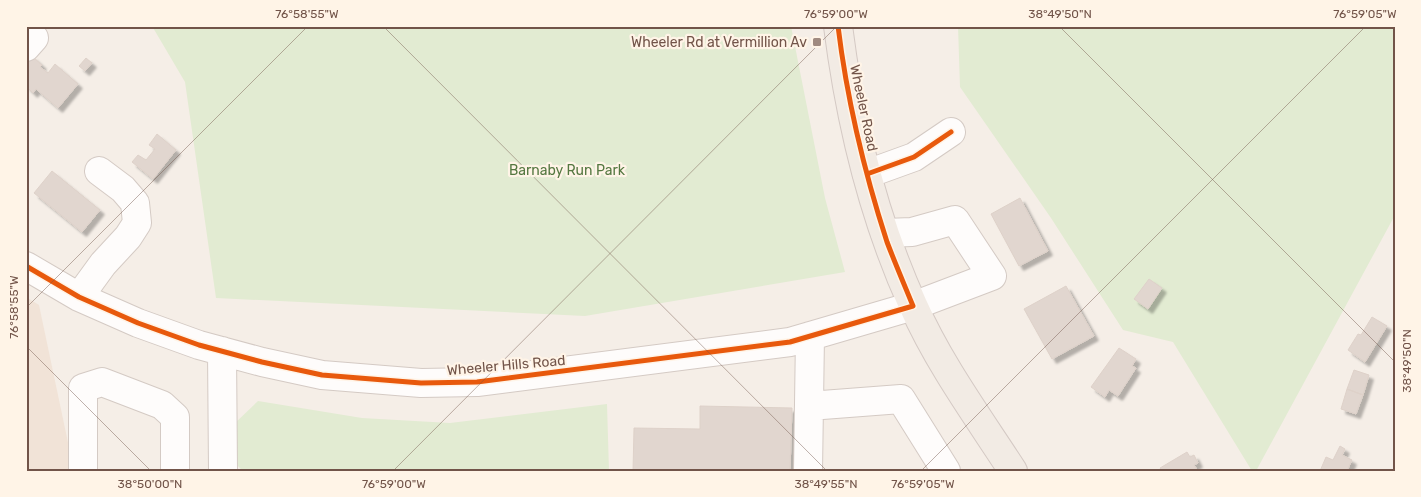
<svg xmlns="http://www.w3.org/2000/svg" width="1421" height="497" font-family="Rubik,sans-serif">
<style>
.residential{fill:#f1e3d7}
.green{fill:#e2ebd2}
.building{fill:#e1d6cf;stroke:#ded1c9;filter:url(#shadow)}
.lines{fill:none;stroke-linecap:round;stroke-linejoin:round}
.minor-casing{stroke:#d4cac4;stroke-width:30}
.major-casing{stroke:#d4c9c4;stroke-width:30}
.minor{stroke:#fefcfb;stroke-width:28}
.major{stroke:#f2ebe4;stroke-width:28}
.cycleway-casing{stroke:#fff4e7;stroke-width:8}
.cycleway{stroke:#e8590c;stroke-width:5}
.ticks{fill:none;stroke:#725449;stroke-width:1;stroke-opacity:0.45}
.poi-dot{fill:#a08a80;stroke:#fff4e7;stroke-width:2}
.labels{text-anchor:middle;stroke-width:4.5;stroke-linejoin:round;paint-order:stroke}
.poi-label{font-size:14px;fill:#725449;stroke:#fff4e7;text-anchor:end}
.street-label{font-size:14px;fill:#725449;stroke:#fff4e7}
.park-label{font-size:14px;fill:#557841;stroke:#fff4e7}
.neatline{fill:none;stroke:#725449;stroke-width:2}
.ticks-label{font-size:12px;text-anchor:middle;fill:#725449}
</style>
<defs>
<filter id="shadow"><feDropShadow dx="4.5" dy="4.5" stdDeviation="1" flood-color="#0004"/></filter>
</defs>
<rect width="100%" height="100%" fill="#f5eee7"/>
<path class="residential" d="M26 297 39 305 74 471H26Z"/>
<path class="green" d="M152 26H791L825 198 845 272 585 316 216 298 185 82Z
M958 26H1395V215L1256 471H1252L1173 342 1123 330 1051 218 960 87Z
M258 401 362 418 450 423 607 404 609 471H243L231 459 233 425Z"/>
<path class="building" d="M32 56 42 65 40 67 48 73 55 64 78 84 58 108 36 89 33 93 26 86V62Z
M86 58 92 63 85 71 79 66Z
M157 134 176 150 153 179 132 162 138 155 146 160 155 149 149 145Z
M52 171 100 210 82 232 34 193Z
M1020 198 1048 251 1019 266 991 214Z
M1149 279 1162 288 1148 309 1134 299Z
M1066 286 1094 336 1052 359 1024 309Z
M1372 317 1387 326 1365 362 1348 350 1358 334 1361 335Z
M1119 348 1136 359 1132 366 1136 368 1118 396 1109 390 1105 397 1091 387Z
M1354 370 1369 375 1363 395 1347 389Z
M1347 389 1363 395 1356 414 1341 409Z
M700 406 792 408 790 471H633L634 428 700 429Z
M1340 446 1345 449 1342 455 1352 460 1347 471H1320L1326 457 1333 460Z
M1187 452 1190 457 1194 455 1198 463 1194 465 1198 471H1162L1160 468Z"/>
<g class="lines">
<defs>
<path id="minor" d="M26 47 34 38
M867 174 914 157 951 132
M26 266 79 297 138 323 199 345 262 362 322 375 421 383 477 382 790 342 913 306 992 276 955 220 912 232 885 233
M79 297 103 264 128 237 137 223 135 203 123 189 99 171
M222 351 223 471
M809 406 901 399 946 471
M83 471V388L102 382 162 405 175 417V471
M808 471 810 336"/>
<path id="major" d="M838 26C850 121 873 217 913 305 939 364 978 417 1013 471"/>
</defs>
<use href="#minor" class="minor-casing"/>
<use href="#major" class="major-casing"/>
<use href="#minor" class="minor"/>
<use href="#major" class="major"/>
<defs>
<path id="cycleway" d="M867 174 914 157 951 132
M26 266 79 297 138 323 199 345 262 362 322 375 421 383 477 382 790 342 913 306C904 284 895 263 887 242 864 171 847 100 838 26"/>
</defs>
<use href="#cycleway" class="cycleway-casing"/>
<use href="#cycleway" class="cycleway"/>
</g>
<path class="ticks" d="M383 26 827 471M1059 26 1395 362M26 308 308 26M26 346 151 471M393 471 837 26M921 471 1366 26"/>
<rect class="poi-dot" x="812" y="37" width="10" height="10" rx="2.5"/>
<g class="labels">
<g class="poi-label">
<text x="807" y="47">Wheeler Rd at Vermillion Av</text>
</g>
<g class="street-label">
<text transform="translate(864 108) rotate(78)" y="5">Wheeler Road</text>
<text transform="translate(506 365) rotate(-5)" y="5">Wheeler Hills Road</text>
</g>
<g class="park-label">
<text x="567" y="175">Barnaby Run Park</text>
</g>
</g>
<rect width="1421" height="497" fill="none" stroke="#fff4e7" stroke-width="55"/>
<rect x="28" y="28" width="1366" height="442" class="neatline"/>
<g class="ticks-label">
<text x="307" y="18">76°58'55"W</text>
<text x="836" y="18">76°59'00"W</text>
<text x="1060" y="18">38°49'50"N</text>
<text x="1365" y="18">76°59'05"W</text>
<text transform="translate(14 307) rotate(-90)" y="4">76°58'55"W</text>
<text transform="translate(1407 361) rotate(-90)" y="4">38°49'50"N</text>
<text x="150" y="488">38°50'00"N</text>
<text x="394" y="488">76°59'00"W</text>
<text x="826" y="488">38°49'55"N</text>
<text x="923" y="488">76°59'05"W</text>
</g>
</svg>
